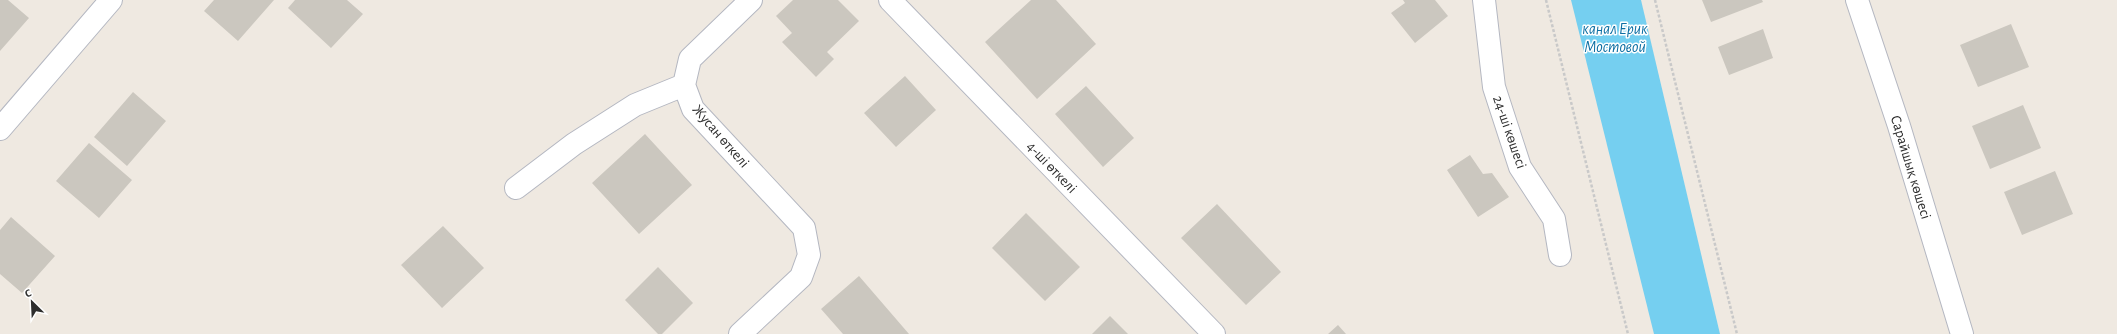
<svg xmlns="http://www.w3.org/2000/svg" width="2117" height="334" font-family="'Alegreya Sans',sans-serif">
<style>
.water{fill:#75cff0}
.building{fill:#cbc7bf}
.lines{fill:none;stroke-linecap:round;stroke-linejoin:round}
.minor-casing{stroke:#b4b7c1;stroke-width:24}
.path{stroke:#c9c9c9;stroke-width:2.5;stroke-dasharray:3 2;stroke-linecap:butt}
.minor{stroke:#fff;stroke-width:22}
.labels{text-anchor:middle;stroke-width:3;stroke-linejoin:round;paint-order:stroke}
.street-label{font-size:15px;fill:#2e2e2e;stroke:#fff}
.water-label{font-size:16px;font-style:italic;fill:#0d6fa3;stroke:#fff}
</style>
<rect width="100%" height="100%" fill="#efe9e1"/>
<path class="water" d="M1571 0H1641L1720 334H1654Z"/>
<path class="building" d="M0 0H8L29 18 0 51Z
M214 0H274L238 41 204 11Z
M295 0H347L363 14 331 48 288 8Z
M793 0H838L859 21 827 52 834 59 816 77 782 42 792 33 776 16Z
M1031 0H1056L1096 44 1037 99 985 42Z
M1403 0H1435L1448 16 1415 43 1391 13 1405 3Z
M1702 0H1762L1763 2 1711 22Z
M2011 24 2029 67 1978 87 1960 45Z
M1763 29 1773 58 1729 75 1718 47Z
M905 76 936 110 896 147 864 113Z
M1086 86 1134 138 1103 167 1055 114Z
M133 92 166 121 127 166 94 137Z
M2023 105 2041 148 1990 169 1972 126Z
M645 134 692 185 639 234 592 183Z
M89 143 132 180 99 218 56 181Z
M1470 155 1483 174 1492 173 1509 197 1478 217 1447 170Z
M2055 171 2073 214 2022 235 2004 192Z
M1217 204 1281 272 1246 305 1181 238Z
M1026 213 1080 267 1045 301 992 248Z
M11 217 55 256 22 293 0 274V230Z
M443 226 484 268 442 308 401 265Z
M658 267 693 303 662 334H658L625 300Z
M859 276 909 334H843L821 309Z
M1110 316 1128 334H1092Z
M1338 325 1346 334H1328Z"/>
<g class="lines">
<defs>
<path id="minor" d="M890 0 1214 334
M1484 0 1494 87 1520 167 1554 219 1560 255
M1857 0 1899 126 1962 334
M0 129 111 0
M516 188 574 144 635 105 684 85
M740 334 801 277 809 255 804 228 693 109 684 85 690 59 751 0"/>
</defs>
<use href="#minor" class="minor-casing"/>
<path class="path" d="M1546 0 1628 334
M1655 0 1737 334"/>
<use href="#minor" class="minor"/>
</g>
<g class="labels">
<g class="street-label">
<text transform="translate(1510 132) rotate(71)" y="5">24-ші көшесi</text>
<text transform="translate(721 136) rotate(49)" y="5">Жусан өткелі</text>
<text transform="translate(1052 167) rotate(46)" y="5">4-шi өткелi</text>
<text transform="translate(1911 167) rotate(73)" y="5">Сарайшық көшесі</text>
</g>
<g class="water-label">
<text x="1615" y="34">канал Ерик<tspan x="1615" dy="18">Мостовой</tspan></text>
</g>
</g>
<g transform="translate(32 302) rotate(336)" stroke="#ffffff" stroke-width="3" paint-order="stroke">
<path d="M0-3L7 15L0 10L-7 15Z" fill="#2e2e2e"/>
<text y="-6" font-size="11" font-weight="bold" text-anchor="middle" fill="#2e2e2e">С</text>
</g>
</svg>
